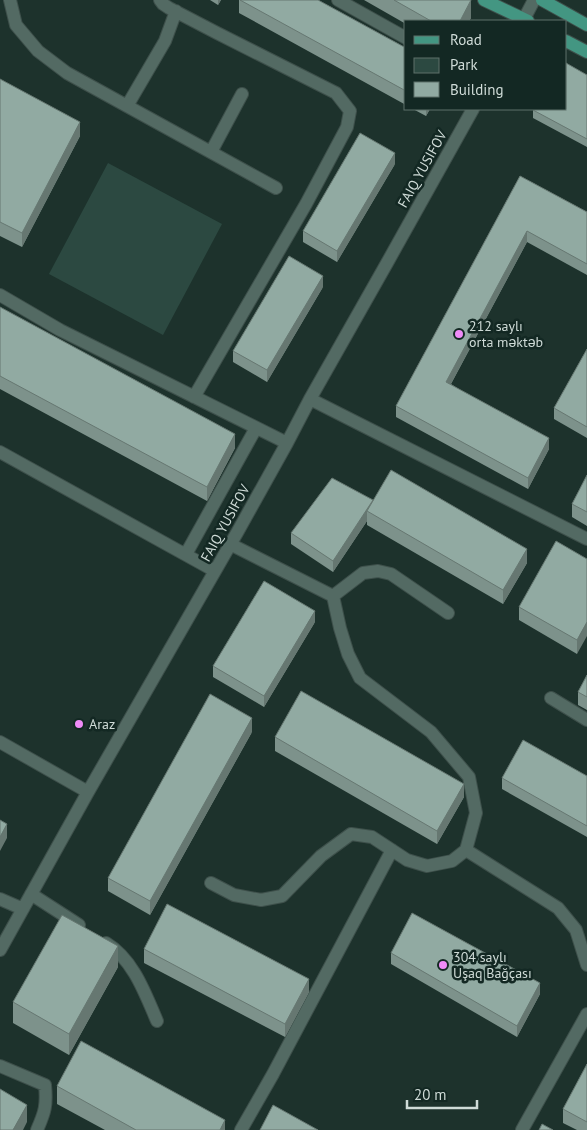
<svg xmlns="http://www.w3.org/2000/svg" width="587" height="1130" font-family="'PT Sans',sans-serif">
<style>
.green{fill:#2c4941}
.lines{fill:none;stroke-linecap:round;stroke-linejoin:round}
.minor-casing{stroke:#3e504b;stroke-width:14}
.major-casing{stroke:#3e504b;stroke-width:14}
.minor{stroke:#536a63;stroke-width:12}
.major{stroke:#439682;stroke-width:12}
.wall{fill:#7d928b}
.shaded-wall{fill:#667771}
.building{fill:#91aaa2;stroke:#667771}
.poi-dot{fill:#ef8bf7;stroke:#132823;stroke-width:2}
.labels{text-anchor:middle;stroke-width:5;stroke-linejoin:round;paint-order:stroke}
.street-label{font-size:14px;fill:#cfdbd7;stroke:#132823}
.poi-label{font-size:14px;fill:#cfdbd7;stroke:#132823;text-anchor:start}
</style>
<rect width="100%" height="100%" fill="#1d322c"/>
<path class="green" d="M108 163 222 224 163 335 49 274Z"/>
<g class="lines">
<defs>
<path id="minor" d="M10 0 16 25 38 51 67 73 276 188
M160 0 163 4 169 8 217 33 336 93 350 111 347 127 306 204 194 397
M338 0 406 38
M523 21 534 0
M127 106 165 41 176 11
M211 152 242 94
M0 295 60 330 287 443
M310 399 587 539
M0 452 215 571
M230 544 333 596
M186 554 256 428
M333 596 340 628 348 654 360 678 431 732 469 777 476 813 466 850
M333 596 363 573 378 571 391 574 448 613
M551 698 587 720
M0 742 88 792
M211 883 234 895 261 900 282 896 321 856 351 834 372 837 407 860 427 866 452 861 466 850 558 908 576 930 587 965
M31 894 79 925
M0 899 23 909
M106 943C133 959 145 993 157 1021
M0 950 88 792 238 531 287 443 310 399 387 263 473 109
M0 1066 45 1085C47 1105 45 1112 37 1130
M241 1130 273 1074 392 850
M522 1130 587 1014"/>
<path id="major" d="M484 0 528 21
M542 0 587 25
M566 41 587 52"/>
</defs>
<use href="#minor" class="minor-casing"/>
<use href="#major" class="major-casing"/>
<use href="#minor" class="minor"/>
<use href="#major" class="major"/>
</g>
<path class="wall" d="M210 0H221L218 5Z
M239 0H318L406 48V105L239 13Z
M364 0H471V18L469 21H406V24Z
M587 75V147L533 118V110Z
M0 79 80 136 22 247 0 236Z
M413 109H430L426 116Z
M395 164 337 262 303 242V231Z
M520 176 587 212V275L527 242 451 384 549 449 528 489 396 417V406Z
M323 287 267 382 233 362V351Z
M0 307 235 448 207 501 0 389Z
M587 349V438L554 419V408Z
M587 475V526L572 517V504Z
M373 500 527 563 503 604 367 525V521L333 572 291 544V533Z
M587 559 577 654 519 620V607Z
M315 622 264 707 213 677V666Z
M587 675V710L578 705V692Z
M252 732 150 915 108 891V878Z
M275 737 464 797 437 844 275 751Z
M587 776V837L502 789V778Z
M144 949 309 992 285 1037 144 963Z
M391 953 540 994 517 1037 391 964Z
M118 967 69 1055 13 1023V1002Z
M587 1064V1130H577L563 1123V1109Z
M57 1086 225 1130H105L57 1104Z"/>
<path class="shaded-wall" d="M218 0H221L218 5Z
M471 0V18L469 21H460Z
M426 109H430L426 116Z
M80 122V136L22 247V233Z
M395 153V164L337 262V251Z
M527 231V242L446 393V382Z
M323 276V287L267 382V370Z
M235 434V448L207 501V487Z
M549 438V449L528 489V478Z
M373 500 367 511V521L333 572V561Z
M527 549V563L503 604V590Z
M315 611V622L264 707V696Z
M587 622V636L577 654V640Z
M252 718V732L150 915V901Z
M464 784V797L437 844V831Z
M7 824V838L0 851V837Z
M118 946V967L69 1055V1034Z
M309 979V992L285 1037V1024Z
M540 983V994L517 1037V1026Z
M27 1105V1122L23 1130H13Z
M225 1120V1130H220Z"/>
<path class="building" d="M240 0H318L406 48V91Z
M394 0H471L460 21H431Z
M566 63 587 75V139L533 110V109H566Z
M0 79 80 122 22 233 0 222Z
M360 133 395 153 337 251 303 231Z
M520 176 587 212V264L527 231 446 382 549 438 528 478 396 406Z
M289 256 323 276 267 370 233 351Z
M0 307 235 434 207 487 0 376Z
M587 349V427L554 408Z
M391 470 527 549 503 590 367 511Z
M587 475V512L572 504Z
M332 478 373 500 333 561 291 533Z
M556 541 587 559V622L577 640 519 607Z
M264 581 315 611 264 696 213 666Z
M587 675V697L578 692Z
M301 691 464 784 437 831 275 737Z
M210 694 252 718 150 901 108 878Z
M523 740 587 776V826L502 778Z
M0 820 7 824 0 837Z
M167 904 309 979 285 1024 144 949Z
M412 913 540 983 517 1026 391 953Z
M62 915 118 946 69 1034 13 1002Z
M81 1041 225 1120 220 1130H136L57 1086Z
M587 1064V1122L563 1109Z
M0 1089 27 1105 13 1130H0Z
M273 1105 318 1130H260Z
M542 1124 553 1130H539Z"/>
<g class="poi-dot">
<circle cx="459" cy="334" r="5"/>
<circle cx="79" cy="724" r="5"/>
<circle cx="443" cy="965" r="5"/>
</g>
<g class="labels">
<g class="street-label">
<text transform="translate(422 169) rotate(-61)" y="5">FAIQ YUSIFOV</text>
<text transform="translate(225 523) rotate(-61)" y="5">FAIQ YUSIFOV</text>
</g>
<g class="poi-label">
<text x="469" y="331">212 saylı<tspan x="469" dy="16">orta məktəb</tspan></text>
<text x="89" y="729">Araz</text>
<text x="453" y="962">304 saylı<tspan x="453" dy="16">Uşaq Bağçası</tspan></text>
</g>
</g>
<rect x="404" y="20" width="162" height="90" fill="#132823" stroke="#5e706b"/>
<rect x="414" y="36" width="25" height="8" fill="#439682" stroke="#5e706b"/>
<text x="450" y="45" font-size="15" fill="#cfdbd7">Road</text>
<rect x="414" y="58" width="25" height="15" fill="#2c4941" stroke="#5e706b"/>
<text x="450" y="70" font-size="15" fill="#cfdbd7">Park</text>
<rect x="414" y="82" width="25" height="15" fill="#91aaa2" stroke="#5e706b"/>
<text x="450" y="95" font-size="15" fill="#cfdbd7">Building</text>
<path d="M407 1100v8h70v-8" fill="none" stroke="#cfdbd7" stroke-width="2.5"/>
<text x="414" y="1100" font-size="15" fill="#cfdbd7" stroke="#132823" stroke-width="4" paint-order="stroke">20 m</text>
</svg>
